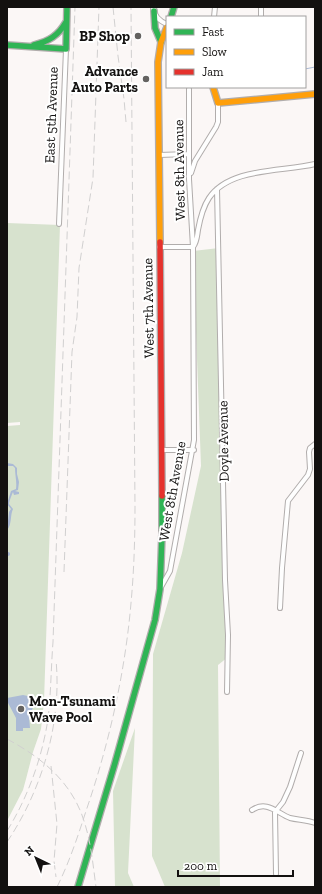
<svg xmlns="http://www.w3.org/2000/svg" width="322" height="894" font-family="'Zilla Slab',serif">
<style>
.green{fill:#d7e2ce}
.water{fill:#abbad5}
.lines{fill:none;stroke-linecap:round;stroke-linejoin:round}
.stream{stroke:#abbad5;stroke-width:1}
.canal{stroke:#abbad5;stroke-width:4}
.street-casing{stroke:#b1adac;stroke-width:6}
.fast-casing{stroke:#b1adac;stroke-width:8}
.slow-casing{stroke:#b1adac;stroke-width:8}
.jam-casing{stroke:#b1adac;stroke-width:8}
.street{stroke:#fefefe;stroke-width:4}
.fast{stroke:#30b455;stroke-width:5.5}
.slow{stroke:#ff9f0a;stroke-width:5.5}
.jam{stroke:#e5322d;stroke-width:5.5}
.rail{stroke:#d1d0d0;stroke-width:1;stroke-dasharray:8 4;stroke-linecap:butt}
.poi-dot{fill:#646260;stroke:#fff;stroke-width:1.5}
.labels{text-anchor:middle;stroke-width:4;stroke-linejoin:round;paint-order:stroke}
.poi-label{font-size:14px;font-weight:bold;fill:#131110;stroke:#fff;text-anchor:end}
.street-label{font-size:14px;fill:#131110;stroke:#fff}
</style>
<rect width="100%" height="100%" fill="#fbf7f6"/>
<path class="green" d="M7 223 60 225 44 701 41 729 33 752 26 779 23 790 7 821V426L20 425V422L7 423Z
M219 248 228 657 218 665 220 887H165L152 856 153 654 182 553 201 466 193 251Z
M135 728 128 873 134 887H115L113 791Z"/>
<path class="water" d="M7 463 13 464 17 468V474L19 482 18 490 15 491 19 492V494L14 495 13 492C12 494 9 502 9 504L13 509C10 515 12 525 7 530L9 512 11 509 7 504 11 491 16 489C17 482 15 475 15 468L13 466H7Z
M23 695 37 698 29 717 30 728H23V731H16V718L7 701V698Z"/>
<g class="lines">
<path class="stream" d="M305 69 315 67"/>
<path class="canal" d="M7 554H8"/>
<defs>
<path id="street" d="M153 7C154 16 159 21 167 24
M214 17 215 7
M261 17V7
M159 155 189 154
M191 173 195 161 216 127 218 122V103
M217 189 225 580 228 635 227 692
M59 224 66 49
M159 247H193C197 242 197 236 198 230 200 219 203 207 209 198 230 167 283 172 315 164
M161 450H194
M161 587 170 571 194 440 193 247 189 179V89
M280 608 282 568 288 501 308 475 310 469 309 452 310 448 315 444
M252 810C267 800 277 813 290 818 298 820 307 820 315 823
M276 874 275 812 283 802 290 787 301 753"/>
<path id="fast" d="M154 11 155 28 161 42
M171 17 174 7
M7 45 66 49 67 7
M34 45C49 41 58 36 66 22
M78 887 115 763 155 620 160 589 162 534V496"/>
<path id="slow" d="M213 87 218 103 315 94
M160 242 158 62 161 42 167 27"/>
<path id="jam" d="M160 242 162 496"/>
</defs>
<use href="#street" class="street-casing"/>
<use href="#fast" class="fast-casing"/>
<use href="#slow" class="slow-casing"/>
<use href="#jam" class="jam-casing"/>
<use href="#street" class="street"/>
<use href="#fast" class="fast"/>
<use href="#slow" class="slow"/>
<use href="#jam" class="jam"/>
<path class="rail" d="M113 7 118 56 124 99 126 122
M64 572 72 352 77 317 79 268 93 178 99 7
M7 739C41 757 72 782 84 821 91 842 93 865 96 887
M51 766 57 824 54 861 56 877
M7 831C28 797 42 758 48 719 51 693 51 668 53 642L75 7
M7 842C42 790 62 723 56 660
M57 887C69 863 78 836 86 811 109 744 125 673 131 603 134 571 135 538 135 506L131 7"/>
</g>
<g class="poi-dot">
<circle cx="138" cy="36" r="4"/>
<circle cx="146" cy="79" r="4"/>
<circle cx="21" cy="709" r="4"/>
</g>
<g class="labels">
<g class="poi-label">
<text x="130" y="41">BP Shop</text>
<text x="138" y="76">Advance<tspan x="138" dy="16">Auto Parts</tspan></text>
<text x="29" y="706" text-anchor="start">Mon-Tsunami<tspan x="29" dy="16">Wave Pool</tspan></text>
</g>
<g class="street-label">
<text transform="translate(51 115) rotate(-88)" y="5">East 5th Avenue</text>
<text transform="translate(179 170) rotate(-91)" y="5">West 8th Avenue</text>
<text transform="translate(148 308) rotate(-91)" y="5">West 7th Avenue</text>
<text transform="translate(223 441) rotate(-91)" y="5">Doyle Avenue</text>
<text transform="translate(172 491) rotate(-80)" y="5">West 8th Avenue</text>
</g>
</g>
<rect width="322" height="894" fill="none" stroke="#131110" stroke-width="16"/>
<rect x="166" y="16" width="140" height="72" fill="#ffffff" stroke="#a1a09f"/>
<rect x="174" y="29" width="20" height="6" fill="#30b455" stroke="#a1a09f"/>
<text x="202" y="36" font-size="12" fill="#131110">Fast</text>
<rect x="174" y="49" width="20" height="6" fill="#ff9f0a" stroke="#a1a09f"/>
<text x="202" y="56" font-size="12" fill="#131110">Slow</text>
<rect x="174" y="69" width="20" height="6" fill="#e5322d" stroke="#a1a09f"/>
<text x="202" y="76" font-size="12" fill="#131110">Jam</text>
<g transform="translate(36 858) rotate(317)" stroke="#ffffff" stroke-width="3" paint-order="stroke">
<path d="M0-3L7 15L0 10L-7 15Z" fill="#131110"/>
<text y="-6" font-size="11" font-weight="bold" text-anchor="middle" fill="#131110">N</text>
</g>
<path d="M178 870v6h115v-6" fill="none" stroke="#131110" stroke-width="2"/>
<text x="184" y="870" font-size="12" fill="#131110" stroke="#ffffff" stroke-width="3" paint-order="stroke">200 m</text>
</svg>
